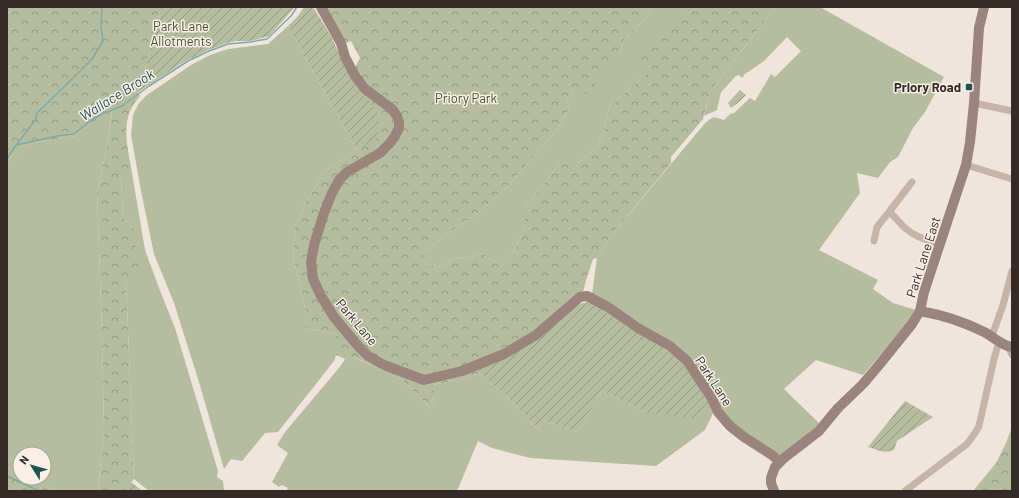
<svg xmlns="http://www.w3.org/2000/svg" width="1019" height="498" font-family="Barlow,sans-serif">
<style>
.grass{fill:#b5bd9e}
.forest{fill:url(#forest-crowns)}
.garden{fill:url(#garden-furrows)}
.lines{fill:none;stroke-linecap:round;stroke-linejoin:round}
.stream{stroke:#7eaaa8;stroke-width:1.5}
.street{stroke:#c7b4a9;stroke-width:7}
.secondary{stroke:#9a847b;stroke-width:10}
.poi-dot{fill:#225252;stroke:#f8efe8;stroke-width:1.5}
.labels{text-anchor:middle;stroke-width:3;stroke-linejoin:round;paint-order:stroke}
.park-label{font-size:13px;fill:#46502e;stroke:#f8efe8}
.poi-label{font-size:13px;font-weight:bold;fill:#342b28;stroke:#f8efe8;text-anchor:end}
.street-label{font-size:13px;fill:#342b28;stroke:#f8efe8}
.water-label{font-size:14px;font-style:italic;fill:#225252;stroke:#f8efe8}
</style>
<defs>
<pattern id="forest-crowns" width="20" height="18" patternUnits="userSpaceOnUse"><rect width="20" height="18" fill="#b5bd9e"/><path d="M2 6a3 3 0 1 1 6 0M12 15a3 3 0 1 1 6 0" fill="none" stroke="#949a81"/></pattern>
<pattern id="garden-furrows" width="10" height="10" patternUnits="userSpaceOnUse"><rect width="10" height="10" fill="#b5bd9e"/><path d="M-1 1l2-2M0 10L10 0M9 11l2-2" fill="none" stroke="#949a81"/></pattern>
</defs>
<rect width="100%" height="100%" fill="#f0e5dc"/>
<path class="grass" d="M651 7H694L685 19 646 74 609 107 604 130 597 147 578 163H560L525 208V226L516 248 501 267 482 253 469 258 452 259 440 267 423 263V253L447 234 477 214 507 187 556 131 570 107 566 99 573 91 620 54 624 40 646 18Z
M775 7H820L944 77 925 112 913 128 898 157 890 162 878 178 857 173 860 193 819 250 878 280 873 289 893 303 916 310 912 318 863 375 816 360 784 389 820 424 781 455 771 452 737 427 723 413 689 358 592 294 597 258 610 237 706 122 714 117 724 120 730 114 734 113 750 98 755 101 771 74 775 77 801 51 787 37 764 61 745 74 742 78 739 75 736 76 721 92 717 110 704 116 710 92Z
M288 26 357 150 325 171 307 200 295 226 293 256 306 313 307 328 336 334V355L334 361 278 432 265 433 242 461 231 459 224 469 199 382 174 303 154 254 141 191 131 135 133 115 139 103 147 95 191 65 210 55 228 49 268 44Z
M112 111 106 152 97 192 102 333 104 429 98 490 95 491H57L29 478H44V454H20V474L7 468V165L11 157 22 147 34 143 76 136 91 123Z
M132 173 145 250 159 288 175 328 218 471 217 477 223 481 224 491H149L134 479 126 281 133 227 123 217 121 175Z
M352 357 378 368 402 380 431 409 435 404 433 396V385L463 379 479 373 504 394 539 430 542 420 578 432 602 391 648 413 711 405 714 411 705 430 656 466 530 458 492 448 478 441 457 491H286L288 488 282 485 279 487 272 482 288 453 277 445 285 432 339 368 345 359Z"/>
<path class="forest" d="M7 7H161L144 73 138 92 140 96C136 101 132 106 130 111 122 131 129 153 132 173L121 176 123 217 133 227 139 267 126 281 134 479 123 491H95L98 490 104 429 102 333 97 192 106 152 112 112 91 123 76 136 34 143 22 147 11 157 7 165Z
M325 7H651L646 18 624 40 620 54 588 94 573 91 566 99 570 107 556 131 507 187 477 214 447 234 423 253V263L440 267 452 259 469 258 482 253 501 267 516 248 525 226V208L560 163H578L597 147 604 130 609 107 646 74 639 54 685 19 694 7H775L710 92 703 119 671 157V163L610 237 597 258 593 259 587 277 583 292 540 330 477 362 479 373 463 379 433 385V396L435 404 431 409 402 380 378 368 353 357 345 359 336 355V334L307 328 298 322 306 313 293 256 295 226 307 200 325 171 378 136 351 75 360 58 351 41 343 44Z
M1012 427V491H973L996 463 1006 443Z
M7 468 20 474V478H29L57 491H7Z"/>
<path class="garden" d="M161 7H295L269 36 250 41H235L227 43 208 50 182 63 138 92 144 73Z
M304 7H313L331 36 340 56 351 75 377 113 378 137 357 150 288 26 298 16Z
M740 90 746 95 739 102 731 108 728 103Z
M587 302 600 307 662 346 682 363 697 383 711 405 696 419 648 413 602 391 578 432 542 420 539 430 504 394 479 373 478 368 573 306Z
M905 401 933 417 897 441 894 450C882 454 880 450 868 447Z
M131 482 141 490 142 491H123Z"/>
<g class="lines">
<path class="stream" d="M17 144 36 119 37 113 71 80 92 59 103 41 101 27 102 9
M7 159 16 145 57 136 74 134 90 121 102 114 122 106 149 86 188 61 209 51 228 44 250 42 267 39 291 16 297 7
M7 476 39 491"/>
<path class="street" d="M974 103 1012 111
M966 165 1012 179
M912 182 889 212C895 216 899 223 905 228 915 237 928 240 940 244
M874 241 877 227 889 212
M992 336 1003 305 1012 271
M1009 346 1011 353 1012 355
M905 491 967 444 975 433 979 426 994 359 999 342"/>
<path class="secondary" d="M321 7 341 43 345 57 355 76 365 89 392 109 397 116 399 122V128L395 136 390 143 380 153 347 172 339 180 332 193 324 213 314 245 311 262 313 279 321 296 334 317 358 346 368 356 384 365 424 380 462 371 504 354 536 335 580 297 587 296 608 307 638 328 670 346 687 361 711 397 718 412 730 426 744 437 772 455 780 462
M920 311C942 315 962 321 982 331 992 335 1001 346 1012 347
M774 491 771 483V478L775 467 784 458 819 431 838 408 863 384 879 365 912 324 920 311 924 292 966 165 970 142 974 103 979 28 984 7"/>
</g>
<rect class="poi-dot" x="965" y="83" width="8" height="8" rx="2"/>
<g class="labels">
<g class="park-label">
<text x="181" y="31">Park Lane<tspan x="181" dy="15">Allotments</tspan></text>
<text x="466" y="103">Priory Park</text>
</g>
<g class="poi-label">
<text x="961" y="92">Priory Road</text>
</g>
<g class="street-label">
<text transform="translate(923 257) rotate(-72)" y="5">Park Lane East</text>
<text transform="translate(357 322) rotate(50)" y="5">Park Lane</text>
<text transform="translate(714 381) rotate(57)" y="5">Park Lane</text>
</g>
<g class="water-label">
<text transform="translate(117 95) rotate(-32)" y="5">Wallace Brook</text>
</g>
</g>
<rect width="1019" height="498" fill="none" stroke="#342b28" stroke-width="16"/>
<g transform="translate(32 466) rotate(307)"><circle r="19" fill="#f8efe8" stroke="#aaa19b"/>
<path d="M0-3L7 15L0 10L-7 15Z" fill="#225252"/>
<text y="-6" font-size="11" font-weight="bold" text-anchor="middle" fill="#342b28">N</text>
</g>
</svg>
